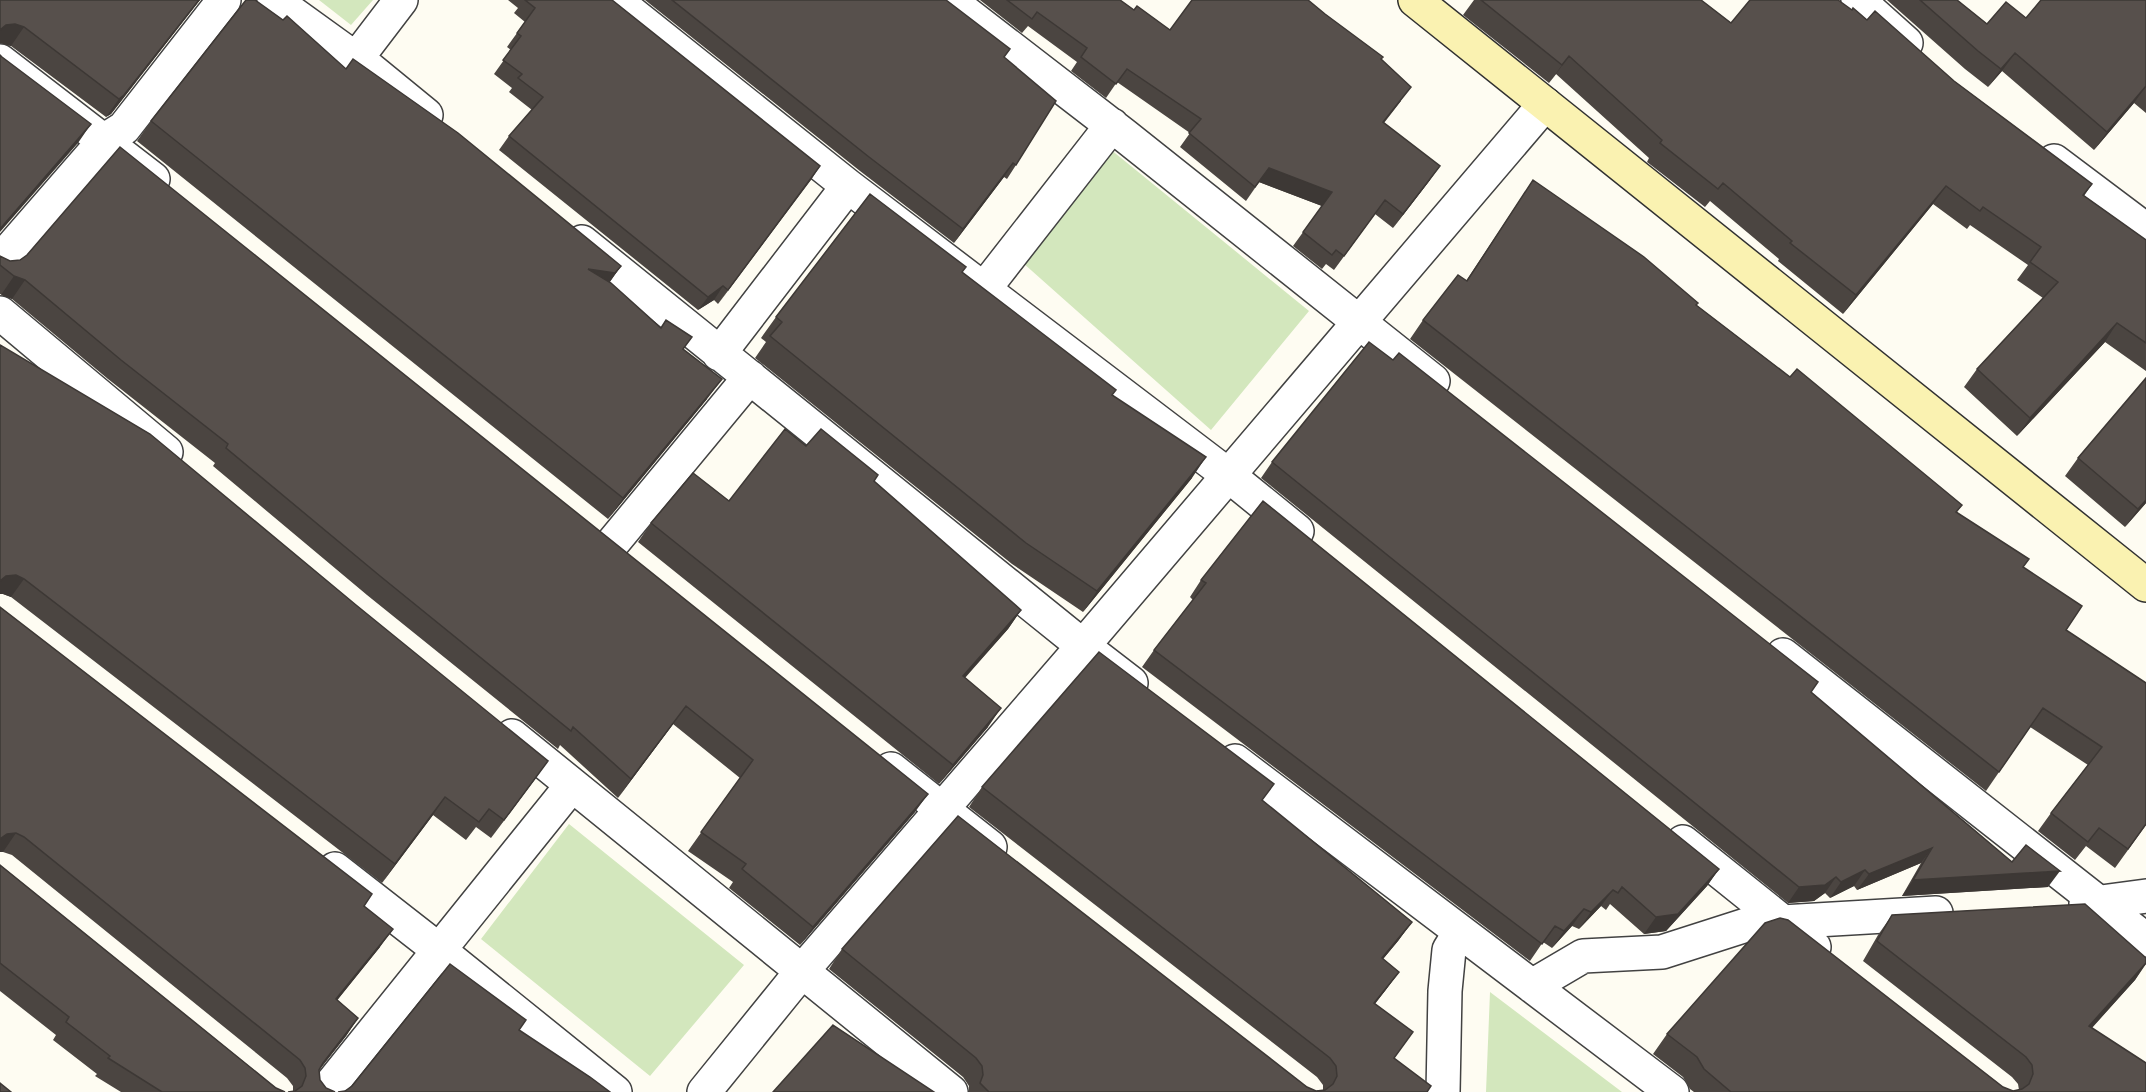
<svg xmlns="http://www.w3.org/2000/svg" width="2146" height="1092" font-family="'Source Serif 4',serif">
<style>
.green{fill:#d3e7bd}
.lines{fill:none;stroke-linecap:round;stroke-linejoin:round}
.street-casing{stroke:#424242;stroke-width:36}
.secondary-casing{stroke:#313131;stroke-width:36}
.street{stroke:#fff;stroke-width:33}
.secondary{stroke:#faf2b1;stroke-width:33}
.wall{fill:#4b4541}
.shaded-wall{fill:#3d3835}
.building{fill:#57504c;stroke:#3d3835;stroke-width:1.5}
</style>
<rect width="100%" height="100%" fill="#fefcf2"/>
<path class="green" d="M319 0H373L351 25Z
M1110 149 1309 311 1211 430 1023 263Z
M569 824 744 965 650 1076 481 939Z
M1490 992 1622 1092H1486Z"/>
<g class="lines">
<defs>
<path id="street" d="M274 0 371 70 426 115
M615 0 848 186 1228 475 1297 531
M949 0 1124 135 1433 381
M1858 0 1906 43
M356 59 401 0
M0 61 153 179
M2054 161 2146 230
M582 242 1083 646 1131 683
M0 261 105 140 124 128 224 0
M984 289 1112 125
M0 313 166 452
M719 354 848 186
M611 545 750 377
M1783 655 2146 940
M512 736 951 1092
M1235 761 1672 1092
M891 769 990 847
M1683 842 1814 947
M335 869 440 951 615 1092
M2086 904 2146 896
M1532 986 1583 956 1662 952 1765 919 1782 922 1936 913
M325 1092 572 785
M704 1092 802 971 1083 646 1545 104
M1443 1092 1445 991 1449 950 1460 932"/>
<path id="secondary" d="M1415 0 2146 585"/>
</defs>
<use href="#street" class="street-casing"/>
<use href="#secondary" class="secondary-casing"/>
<use href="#street" class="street"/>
<use href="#secondary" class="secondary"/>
</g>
<path class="wall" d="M0 0H200L111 114 106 117 11 46 0 43Z
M508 0H612L820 166 718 304 714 300 698 310 499 150 509 136 532 110 509 92 512 88 494 74 511 50 507 47 525 22 514 13 518 8Z
M645 0H946L1004 57 1016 165 1007 179 1004 177 954 243 860 171Z
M980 0H1120L1134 10 1170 30 1381 59 1401 101 1384 123 1430 180 1393 228 1375 214 1334 270 1326 264 1322 269 1293 246 1322 206 1259 182 1246 201 1180 147 1190 133 1117 82 1106 98 1071 71 1077 62 1028 26 1022 33Z
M1474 0H1701L1731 23 1852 10 1867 20 1954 81 2092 184 2084 196 2146 240V371L2105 342 2017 436 1964 387 1977 369 2043 298 2017 280 2028 265 1970 225 1967 229 1933 204 1843 314 1778 261 1779 259 1710 201 1705 207 1647 162 1649 158 1556 74 1549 83 1463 15Z
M1887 0H1957L1987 24 2026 18 2146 0V113L2134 103 2094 150 2002 71 1988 87 1965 69Z
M346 69 621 266 609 283 661 328 692 337 683 349 707 399 608 519 137 141 151 121Z
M1533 180 1790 377 1962 505 1957 512 2023 567 2066 630 2146 683V825L2115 868 2086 846 2075 860 2038 831 2051 813 2088 765 2030 727 1986 791 1410 339 1423 320 1466 281Z
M0 256 915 812 800 945 729 888 733 882 688 851 740 778 673 724 618 798 560 745 558 749 367 595 213 466 215 463 108 379 12 299 0 294Z
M962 272 1113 395 1192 478 1083 612 1012 564 755 358 766 342 761 338 776 317Z
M0 345 535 779 491 838 476 827 466 840 433 815 382 883 11 597 3 594H0Z
M2146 378V503L2125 527 2065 476 2078 458Z
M806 446 874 481 1021 610 1008 629 965 678 988 727 939 784 638 542 651 523 729 501Z
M1272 462 1811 692 2012 862 2048 887 1902 896 1921 863 1857 890 1854 886 1830 898 1825 893 1814 901 1788 903 1261 478Z
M1201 580 1719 869 1707 886 1666 931 1644 934 1610 904 1606 910 1601 906 1579 929 1572 926 1552 948 1543 942 1530 961 1142 667 1154 650 1193 600 1190 597Z
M0 607 364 906 380 947 337 1000 358 1018 346 1036 321 1068 319 1070 320 1080 326 1088 293 1091V1086L287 1078 12 855 3 852H0Z
M982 787 1263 801 1412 922 1398 941 1383 959 1399 972 1375 1004 1394 1058 1427 1092H969V1086L963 1077 829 969 842 949 1307 1087 1316 1091 1323 1090V1085L1317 1077 969 807Z
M0 865 276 1088 285 1092H121L95 1076 97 1074 53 1040 56 1035 0 991Z
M1892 915 2146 958V964L2135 980 2092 1028 2146 1092H1694L1690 1089 1683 1077 1653 1054 1667 1034 2003 1087 2013 1091 2019 1090 2018 1084 2012 1077 1863 961 1878 935Z"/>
<path class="shaded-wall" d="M199 0H200L194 7 111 114 106 117 119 99Z
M15 24 24 27 11 46 0 43V30L6 25Z
M2015 53 2002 71 1988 87 2001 69Z
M1569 56 1556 74 1549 83 1562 65Z
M2146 86 2134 103 2094 150 2107 132Z
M91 124 78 143 0 232V229Z
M1013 163 1004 177 954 243 963 229Z
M820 166 811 180 718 304 728 290Z
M1440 166 1430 180 1393 228 1403 214Z
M1269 168 1332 192 1322 206 1259 182 1246 201Z
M1946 186 1933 204 1843 314 1856 295Z
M621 266 607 286 588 269Z
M14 276 25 280 12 299 1 295Z
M723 286 714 300 698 310 708 297Z
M2117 323 2105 342 2017 436 2030 418Z
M722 379 707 399 608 519 623 498Z
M1206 457 1192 478 1083 612 1097 591Z
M2146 500V503L2125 527 2138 509Z
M16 575 24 579 11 597 3 594H0V581L6 576Z
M1021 610 1008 629 949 695 963 676Z
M686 706 673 724 618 798 631 779Z
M1001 708 988 727 939 784 953 765Z
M548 761 535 779 491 838 504 820Z
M928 794 915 812 800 945 813 927Z
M445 797 433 815 382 883 395 864Z
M16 833 3 852H0V839L7 834Z
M1932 848 1921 863 1857 890 1869 874Z
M1719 869 1707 886 1666 931 1644 934 1656 917Z
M1865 870 1854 886 1830 898 1841 882Z
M2060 871 2048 887 1902 896 1913 880Z
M1836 877 1825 893 1814 901 1788 903 1799 887Z
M1613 890 1601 906 1579 929 1591 912Z
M1584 909 1572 926 1552 948 1564 931Z
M1412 922 1398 941 1368 977 1382 958Z
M393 929 380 947 323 1018 336 999Z
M2146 963 2135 980 2075 1046 2089 1026Z
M1399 972 1385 991 1360 1022 1374 1003Z
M358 1018 346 1036 310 1081 323 1063Z"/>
<path class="building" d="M0 0H199L124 95 119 99 24 27 15 24 6 25 0 30Z
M246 0H255L283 20 287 16 346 69 353 59 458 133 621 266 615 273 588 269 611 283 661 328 666 320 692 337 683 349 722 379 623 498 151 121Z
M525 0H612L820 166 728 290 723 286 708 297 509 136 543 97 518 78 522 74 503 60 521 36 517 33 535 8Z
M672 0H946L1010 49 1004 57 1056 101 1016 165 1013 163 963 229 869 157Z
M1007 0H1120L1134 10 1137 6 1170 30 1192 0H1308L1325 14 1383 57 1381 59 1411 87 1383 122 1440 166 1403 214 1385 200 1344 256 1336 250 1332 255 1303 232 1332 192 1269 168 1255 187 1189 133 1201 119 1127 69 1116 84 1081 57 1087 48 1037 12 1032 19Z
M1481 0H1701L1731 23 1750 0H1838L1852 10 1853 8 1867 20 1875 11 1954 81 2092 184 2083 195 2146 240V343L2117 323 2030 418 1977 369 2058 282 2030 262 2041 247 1983 207 1980 211 1946 186 1856 295 1790 243 1792 241 1723 183 1718 189 1660 143 1662 140 1569 56 1562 65Z
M1920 0H1957L1987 24 2006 2 2026 18 2041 0H2146V86L2107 132 2015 53 2001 69 1978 51Z
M0 55 2 57 91 124 0 229Z
M120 147 928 794 813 927 742 869 746 864 701 832 753 760 686 706 631 779 573 727 571 731 380 576 226 448 228 444 121 360 25 280 14 276 0 265V256L10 261 20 260 27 255Z
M1533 180 1644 257 1698 303 1696 305 1790 377 1797 369 1962 505 1956 512 2029 559 2023 567 2082 606 2066 630 2146 683V824L2128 849 2099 828 2088 842 2051 813 2102 747 2043 708 1999 772 1423 320 1458 275 1467 281Z
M870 194 966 267 962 272 1116 390 1112 395 1206 457 1097 591 1026 543 770 336 782 322 776 317Z
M1369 342 1393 360 1399 353 1818 682 1811 692 2012 862 2026 845 2060 871 1913 880 1932 848 1869 874 1865 870 1841 882 1836 877 1825 885 1799 887 1272 462Z
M0 345 150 434 356 605 548 761 504 820 489 809 479 822 445 797 395 864 24 579 16 575 6 576 0 581Z
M2146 378V500L2138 509 2078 458Z
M785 429 806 446 821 429 878 475 874 481 1021 610 963 676 1001 708 953 765 651 523 693 473 729 501Z
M1263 501 1719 869 1678 914 1656 917 1622 887 1618 893 1613 890 1591 912 1584 909 1564 931 1555 926 1542 944 1154 650 1206 583 1201 580Z
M0 607 372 894 364 906 393 929 336 999 358 1018 323 1063 319 1070 320 1080 326 1088 335 1092H288L295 1091 302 1086 306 1076 305 1068 300 1060 24 837 16 833 7 834 0 839Z
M1099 652 1274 784 1262 800 1412 922 1382 958 1399 972 1374 1003 1413 1032 1394 1058 1431 1086 1427 1092H989L980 1083 983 1075 982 1066 976 1058 842 949 958 816 1307 1087 1316 1091 1325 1090 1333 1084 1337 1076 1336 1066 1330 1058 982 787Z
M0 865 276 1088 285 1092H162L108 1058 110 1056 66 1022 69 1017 0 963Z
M2085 904 2146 958V963L2089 1026 2146 1063V1092H1731L1704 1069 1697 1057 1667 1034 1765 923 1780 918 1788 920 2003 1087 2013 1091 2022 1089 2029 1084 2033 1074 2032 1065 2026 1057 1877 941 1892 915Z
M450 964 526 1020 519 1030 590 1077 610 1092H338L345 1091 352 1086Z
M833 1025 934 1092H773Z
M0 1083 11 1092H0Z"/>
</svg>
